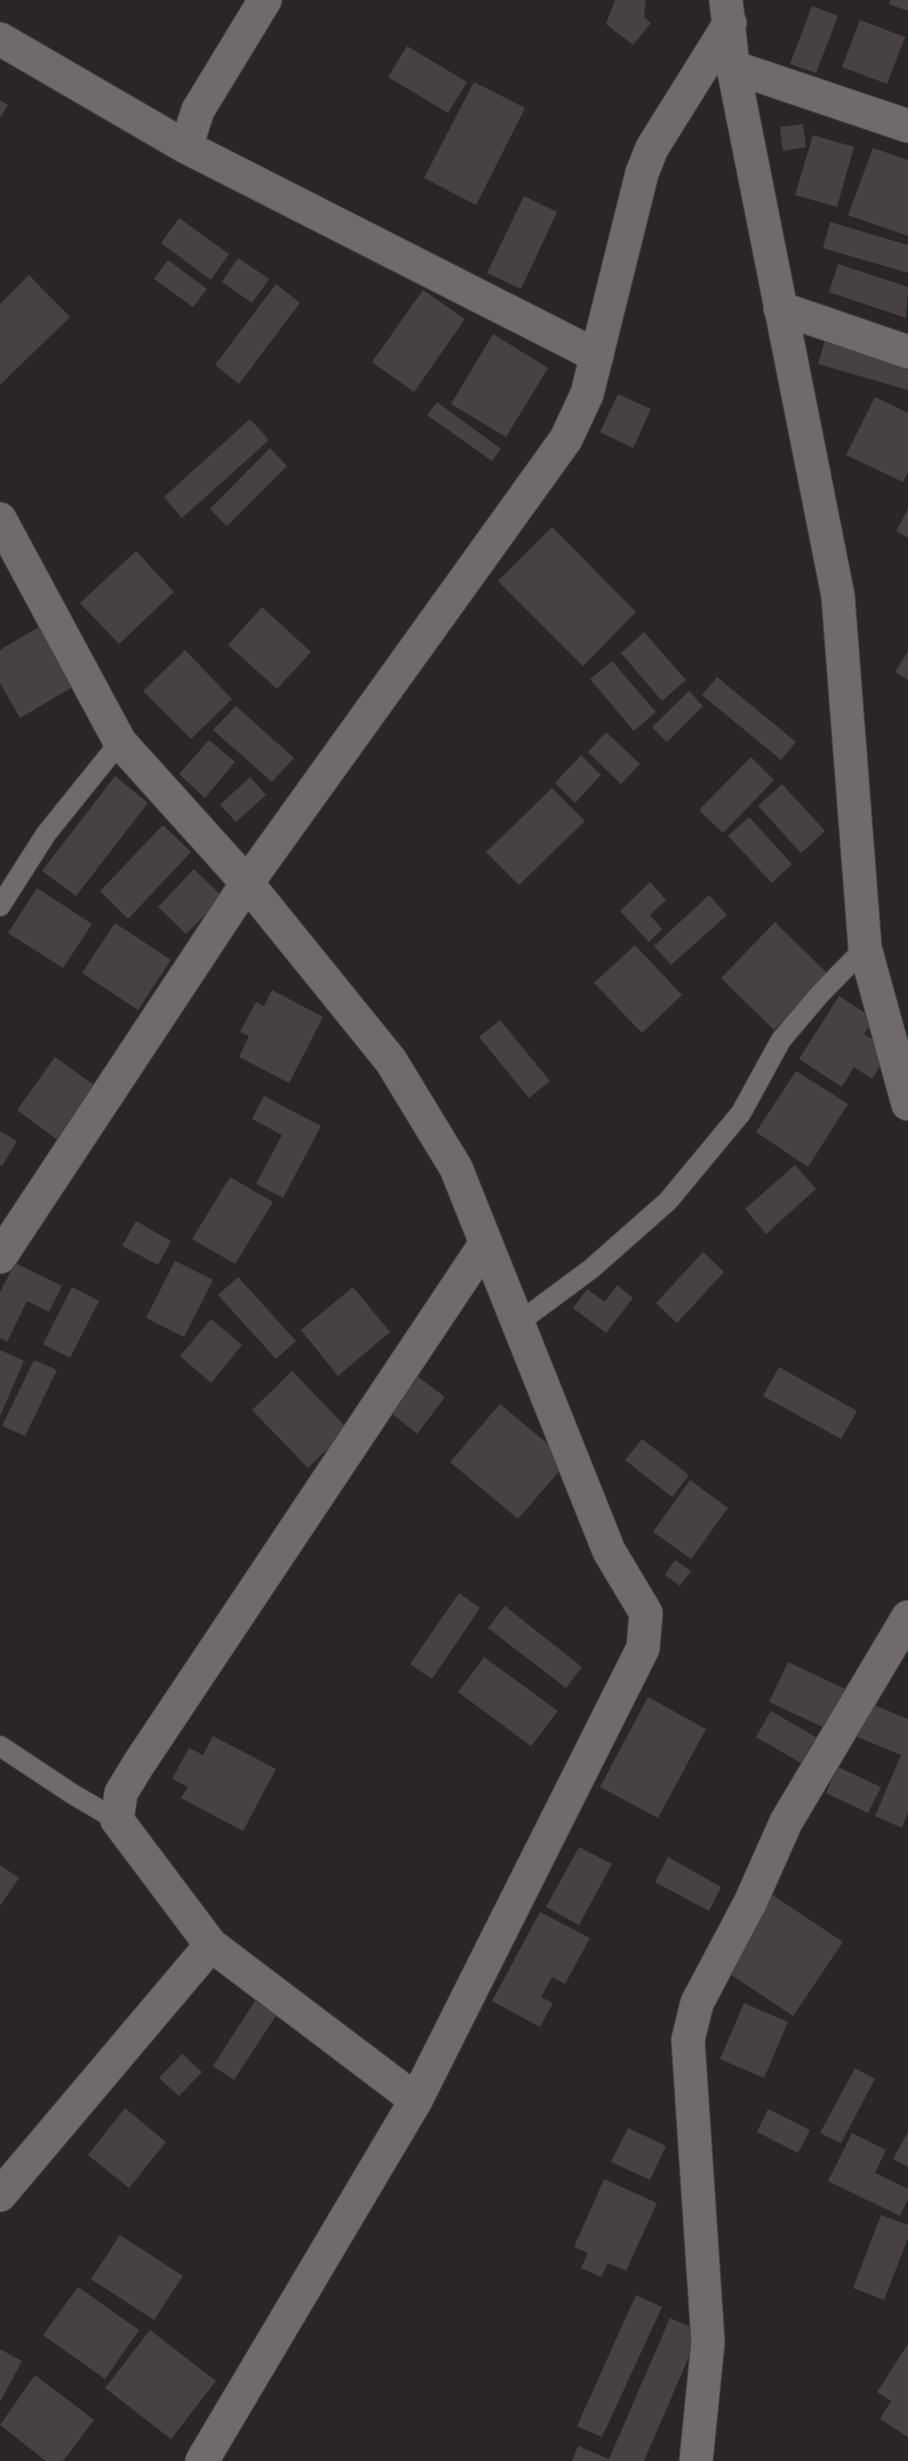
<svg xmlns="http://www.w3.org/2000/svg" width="908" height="2461" font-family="'Varela Round',sans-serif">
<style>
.building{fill:#474145}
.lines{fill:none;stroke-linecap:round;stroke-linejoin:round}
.service-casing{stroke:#454144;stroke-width:22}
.minor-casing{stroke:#454144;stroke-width:35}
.service{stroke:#706a6f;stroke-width:20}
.minor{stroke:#706a6f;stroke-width:33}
</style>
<rect width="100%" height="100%" fill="#2a2529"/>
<path class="building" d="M615 0H646L644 17 651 23 633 45 606 24Z
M890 0H908V11L889 4Z
M812 6 838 16 816 73 790 64Z
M860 20 905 37 887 84 842 67Z
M407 46 467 82 448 113 388 77Z
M474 82 525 108 476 205 424 178Z
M0 100 8 105 0 118Z
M803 124 806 147 783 151 780 127Z
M813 135 854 147 837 207 795 195Z
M873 148 908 160V236L848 215Z
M524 196 557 212 521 289 487 273Z
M179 218 229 254 211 280 161 243Z
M830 222 908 245V273L823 248Z
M238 258 269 279 252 303 222 282Z
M168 260 207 289 193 307 154 279Z
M838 264 908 287 906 318 829 292Z
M29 275 70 317 0 385V304Z
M276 284 300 303 239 384 215 365Z
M423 290 465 319 414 392 372 362Z
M493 334 548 368 506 437 451 404Z
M826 337 908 361V390L818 364Z
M618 394 651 409 633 448 600 432Z
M875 397 908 413V472L903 482 846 455Z
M437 402 501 449 492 461 427 415Z
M250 419 269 440 182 518 164 497Z
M270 448 287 466 227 526 210 509Z
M908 509V538L896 531Z
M552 527 636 612 583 666 498 581Z
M136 551 174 592 119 644 80 603Z
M262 607 311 652 277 689 228 645Z
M47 622 81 682 20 718 0 683V650Z
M644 632 686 680 662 701 621 653Z
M185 650 232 699 191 739 143 691Z
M908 651V680L895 672Z
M612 661 656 712 634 731 590 679Z
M717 677 796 742 781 760 702 695Z
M689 691 703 706 667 742 652 727Z
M236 706 294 758 272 782 213 730Z
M606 732 640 764 621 784 588 752Z
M209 740 235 762 205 798 179 774Z
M581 755 601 775 575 803 555 783Z
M751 757 774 780 723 833 699 810Z
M115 776 148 803 76 896 42 871Z
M250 777 266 795 236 822 220 805Z
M782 784 825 831 801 853 758 806Z
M552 788 585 821 519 885 486 852Z
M749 817 792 864 772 883 728 836Z
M163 825 191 852 128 919 100 891Z
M194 869 223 897 186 934 158 907Z
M650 882 666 900 650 915 662 929 649 942 620 911Z
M37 888 92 924 63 968 8 933Z
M709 895 727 915 671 965 654 946Z
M775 922 828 974 774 1030 721 978Z
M115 923 171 960 138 1010 82 973Z
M635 945 682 995 642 1033 594 983Z
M272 990 323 1017 289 1083 239 1057 249 1036 240 1032 256 1002 264 1006Z
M839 996 874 1019 864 1034 890 1051 872 1079 854 1067 842 1087 799 1059Z
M500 1020 550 1081 529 1098 479 1037Z
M55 1057 98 1088 59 1141 17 1110Z
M796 1071 848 1104 808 1167 756 1132Z
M264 1096 321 1126 283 1198 256 1184 282 1135 252 1119Z
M0 1131 17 1141 2 1166 0 1165Z
M795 1165 816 1189 766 1234 745 1209Z
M230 1177 273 1202 235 1264 192 1239Z
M136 1221 171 1241 158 1265 122 1246Z
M703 1252 724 1272 677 1323 656 1303Z
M175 1261 213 1280 184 1337 146 1318Z
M15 1263 62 1286 49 1312 27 1301 7 1342 0 1338V1292Z
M238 1277 296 1341 276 1359 218 1295Z
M617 1285 633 1298 606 1333 573 1308 587 1289 605 1302Z
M72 1287 99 1301 70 1358 43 1344Z
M353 1287 390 1332 338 1376 301 1330Z
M211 1319 242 1345 211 1383 180 1356Z
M0 1350 24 1361 0 1416Z
M34 1360 57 1370 25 1436 2 1426Z
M779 1367 857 1411 841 1439 763 1396Z
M292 1371 348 1429 308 1468 252 1410Z
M417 1376 445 1397 417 1434 389 1411Z
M500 1404 568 1461 518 1519 450 1462Z
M642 1439 689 1475 672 1497 625 1460Z
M690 1480 728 1508 691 1559 653 1532Z
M675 1560 691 1571 680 1586 665 1575Z
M459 1593 480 1608 432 1679 410 1664Z
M505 1606 582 1667 566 1688 488 1628Z
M484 1657 558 1711 531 1746 458 1692Z
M788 1662 856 1694 838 1734 769 1702Z
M648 1697 706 1729 658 1818 600 1787Z
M869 1703 908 1719V1812L902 1828 875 1816 901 1755 855 1736Z
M771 1711 828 1744 813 1770 756 1737Z
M213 1736 276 1769 243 1831 181 1798 188 1787 172 1779 189 1748 203 1755Z
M838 1767 881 1787 868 1813 826 1793Z
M579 1847 612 1864 579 1925 546 1907Z
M668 1857 721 1887 709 1911 655 1882Z
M0 1865 19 1878 0 1906Z
M771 1894 843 1942 793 2016 721 1968Z
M540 1912 590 1938 565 1984 552 1977 541 1997 553 2003 540 2027 492 2001Z
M255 2001 277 2014 234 2080 213 2066Z
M744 2003 788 2022 764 2078 720 2059Z
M182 2054 202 2072 179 2096 159 2078Z
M855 2068 875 2079 841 2143 820 2133Z
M125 2108 166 2142 129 2188 88 2155Z
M768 2109 810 2130 798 2153 757 2132Z
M628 2128 666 2146 650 2180 611 2162Z
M908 2132V2167L893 2159Z
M852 2133 886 2150 875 2173 908 2189V2199L900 2216 828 2181Z
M604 2179 657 2203 626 2271 608 2263 601 2277 581 2268 588 2253 574 2247Z
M881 2215 908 2225V2238L884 2300 853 2288Z
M120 2235 183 2276 154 2320 91 2279Z
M78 2287 139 2330 105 2379 43 2335Z
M636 2295 662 2307 602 2437 577 2426Z
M670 2318 700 2331 644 2461H572L578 2446 609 2459Z
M150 2330 216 2381 171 2439 105 2388Z
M908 2344V2437L880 2419 891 2401 877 2392Z
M0 2349 22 2361 0 2402Z
M35 2375 94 2420 63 2461H46L0 2425Z"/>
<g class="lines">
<defs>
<path id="service" d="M0 906 46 834 120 742
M518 1323 591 1269 668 1201 741 1113 781 1040 820 994 865 948
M0 1746 74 1795 117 1820"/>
<path id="minor" d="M726 0 733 67 838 596 865 948 908 1104
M0 39 186 147 597 356
M733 67 908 126
M186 147 198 110 265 0
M780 308 908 352
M0 519 120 742 247 883 391 1061 456 1168 609 1551 646 1613 643 1648 416 2100 202 2461
M0 1257 247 883 566 439 587 394 642 173 652 148 730 23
M416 2100 211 1945 117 1820 121 1793 138 1765 486 1243
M0 2195 211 1945
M696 2461 708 2342 688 2040 697 2003 750 1903 786 1822 908 1617"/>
</defs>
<use href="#service" class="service-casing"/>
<use href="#minor" class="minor-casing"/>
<use href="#service" class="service"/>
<use href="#minor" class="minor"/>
</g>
</svg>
